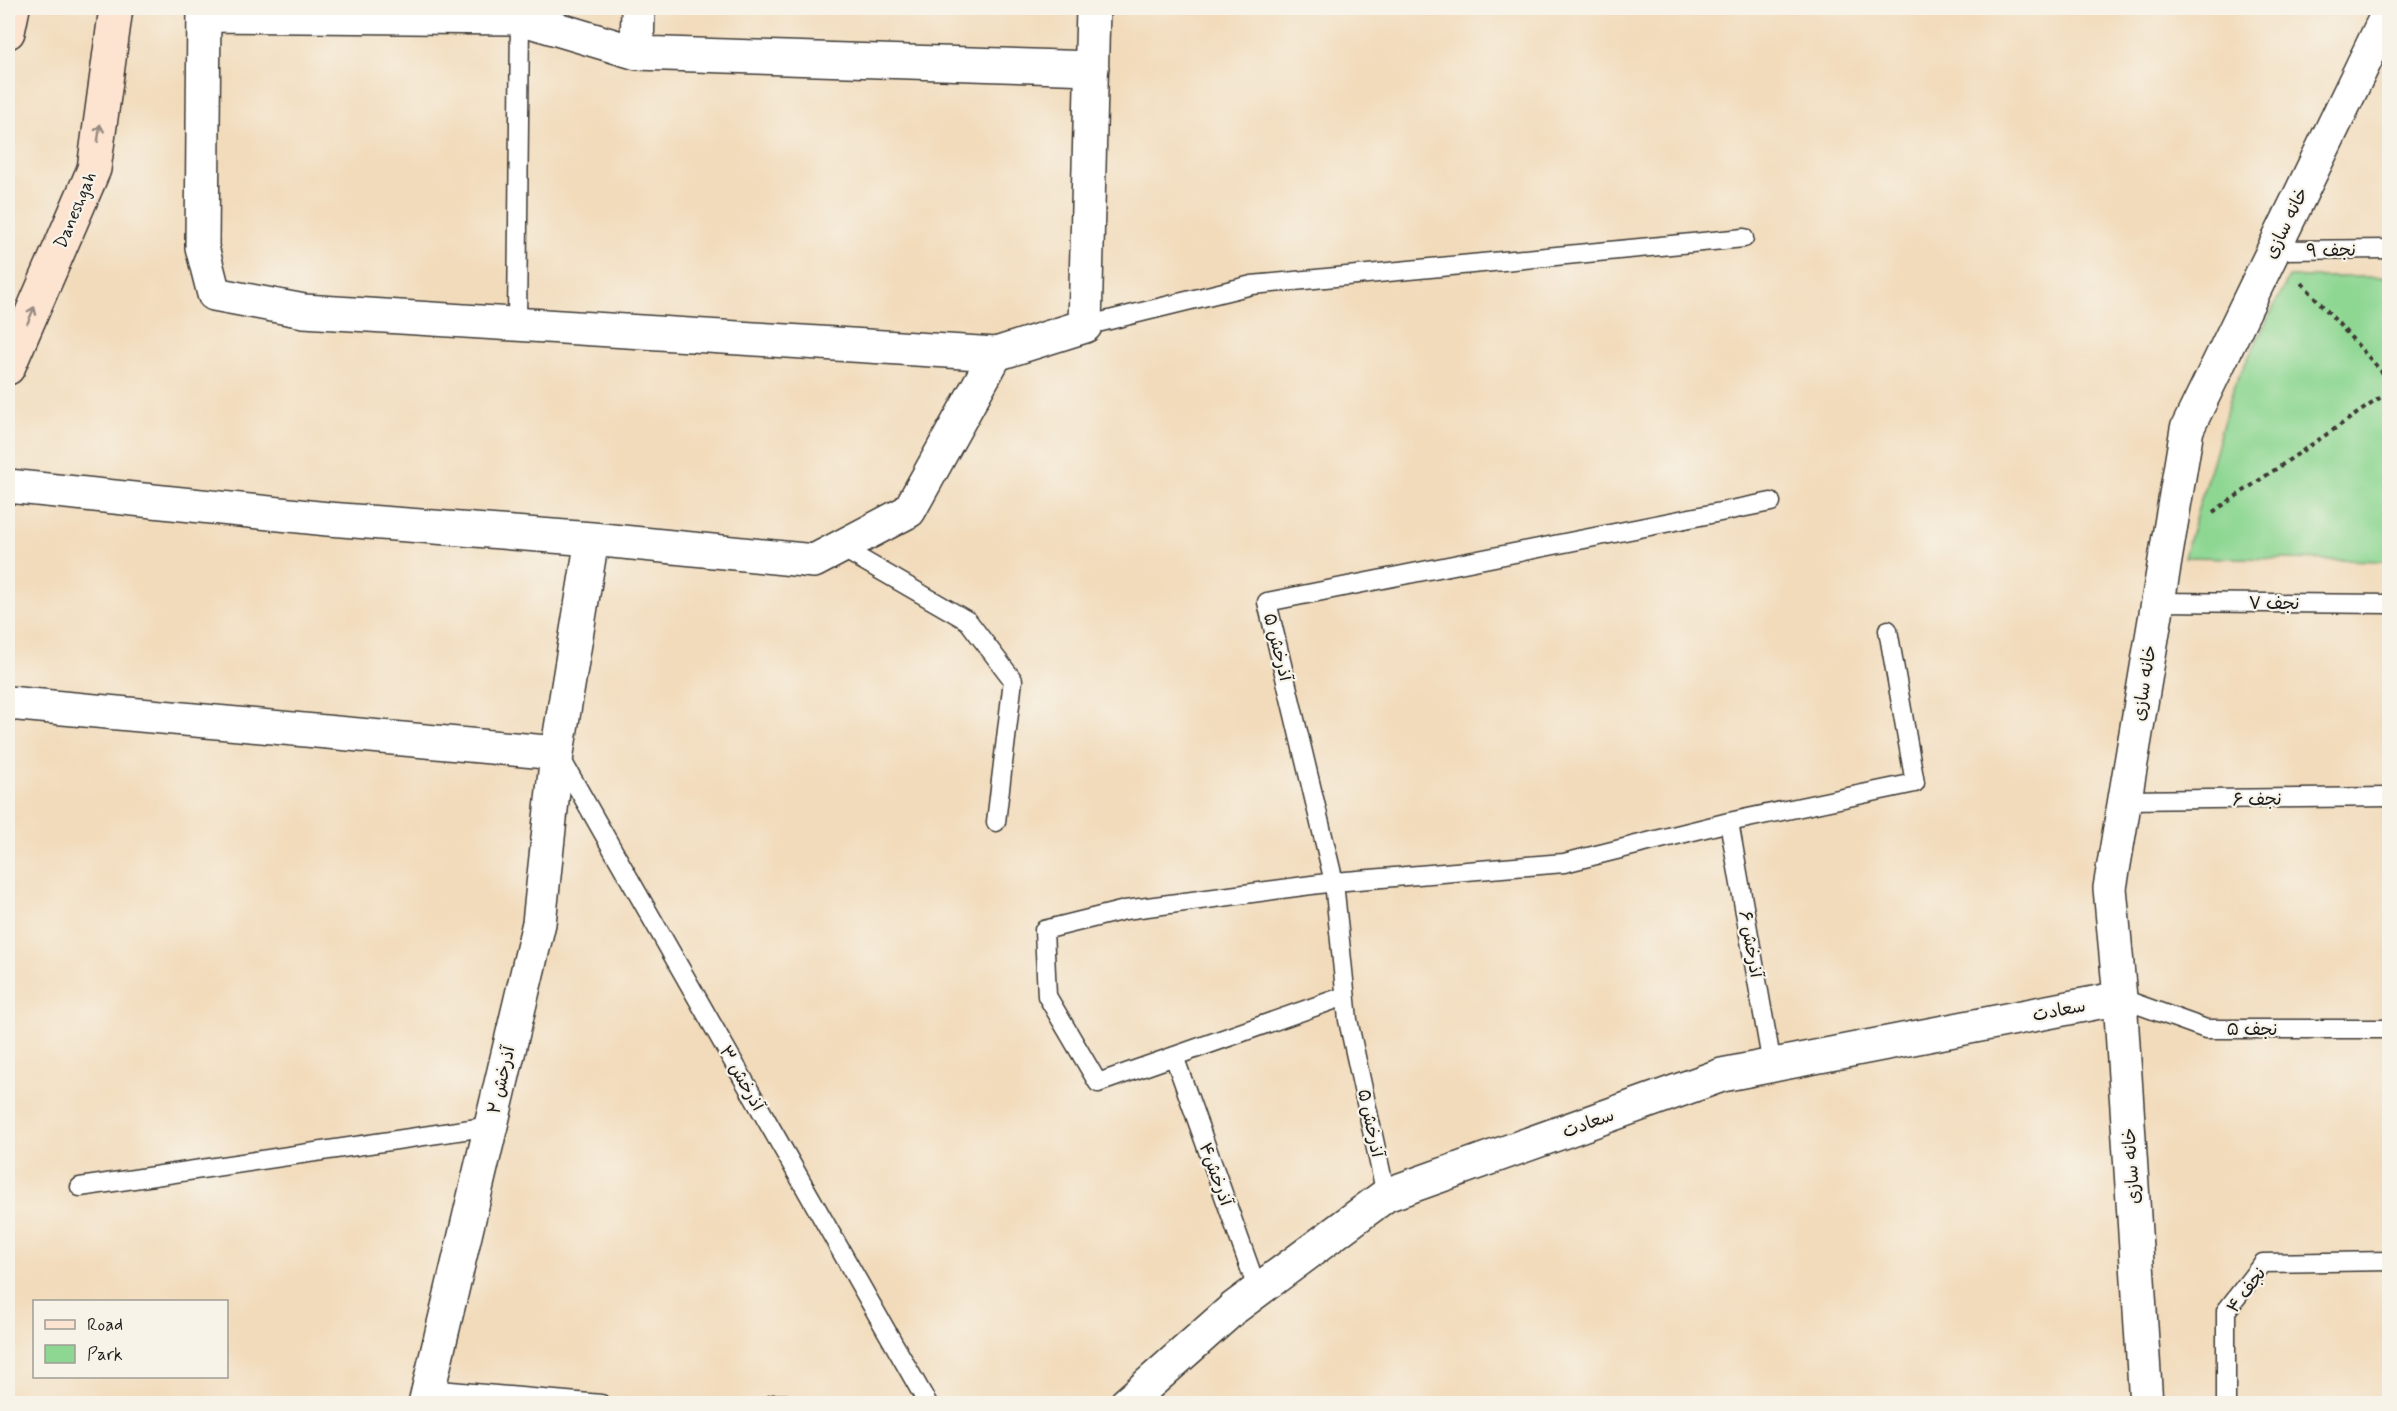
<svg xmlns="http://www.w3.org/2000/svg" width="2397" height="1411" font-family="Mynerve,'Playpen Sans Arabic',sans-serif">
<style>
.green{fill:#8ed793;stroke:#557a58;stroke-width:1.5}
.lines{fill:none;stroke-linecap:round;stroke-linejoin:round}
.service-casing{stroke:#3c3934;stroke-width:21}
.minor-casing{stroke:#3c3934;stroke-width:36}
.tertiary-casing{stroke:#3c3934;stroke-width:36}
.secondary-casing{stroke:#3c3934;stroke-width:36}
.path{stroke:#3c3934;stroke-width:4;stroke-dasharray:4.5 4.5;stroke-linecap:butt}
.service{stroke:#fff;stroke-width:18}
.minor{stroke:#fff;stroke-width:33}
.tertiary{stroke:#fff;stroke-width:33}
.secondary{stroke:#fde4d1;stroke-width:33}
.oneway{stroke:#988a80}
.labels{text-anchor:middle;stroke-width:4.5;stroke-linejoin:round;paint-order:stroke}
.street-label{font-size:18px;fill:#1c1c1c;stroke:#f7f3e8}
</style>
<rect width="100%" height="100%" fill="#f7f3e8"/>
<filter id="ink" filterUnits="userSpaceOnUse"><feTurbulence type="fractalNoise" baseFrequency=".0167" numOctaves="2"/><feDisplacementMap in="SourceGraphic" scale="12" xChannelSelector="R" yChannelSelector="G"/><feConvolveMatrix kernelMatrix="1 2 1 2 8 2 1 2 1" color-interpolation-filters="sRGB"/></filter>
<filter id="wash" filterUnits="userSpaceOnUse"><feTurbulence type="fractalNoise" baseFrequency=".008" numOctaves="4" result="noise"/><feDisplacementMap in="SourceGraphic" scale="24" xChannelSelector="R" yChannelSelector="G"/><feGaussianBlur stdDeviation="1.35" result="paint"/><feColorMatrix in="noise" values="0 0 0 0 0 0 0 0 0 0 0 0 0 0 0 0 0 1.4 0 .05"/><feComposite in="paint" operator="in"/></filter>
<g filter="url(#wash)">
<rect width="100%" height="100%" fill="#f2dbbb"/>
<path class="green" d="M2289 277H2389V561L2184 557 2234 386Z"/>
</g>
<g filter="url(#ink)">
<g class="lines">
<defs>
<path id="service" d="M2273 250 2390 249
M517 324 520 18
M1085 326 1252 285 1744 238
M840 547 968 621 1013 680 996 822
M2158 602 2390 604
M560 757 928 1404
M2125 800 2390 797
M1729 822 1772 1065
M1345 996 1098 1083 1047 996 1044 930 1125 910 1334 882 1564 863 1729 822 1915 783 1888 630
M2120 998 2206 1029H2390
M1174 1056 1258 1291
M80 1187 491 1126
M1386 1195 1348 1020 1334 882 1267 602 1771 502
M428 1389 601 1404
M773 1404H787
M2226 1404V1311L2263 1263 2390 1261"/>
<path id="minor" d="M204 15 520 18 637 53 1092 68
M637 53 638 8
M996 354 1085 326 1093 8
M8 486 328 519 592 539 814 561 909 511 996 354 304 311 214 294 202 247 204 8
M8 703 557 753
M425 1404 539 923 557 753 592 539"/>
<path id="tertiary" d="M1126 1404 1234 1308 1386 1195 1722 1075 2120 998
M2146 1404 2120 998 2110 888 2187 429 2390 9"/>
<path id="secondary" d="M8 32 13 8
M8 368 94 169 116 8"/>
</defs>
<use href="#service" class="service-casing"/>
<use href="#minor" class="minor-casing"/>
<use href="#tertiary" class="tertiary-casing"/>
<use href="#secondary" class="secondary-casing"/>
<path class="path" d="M2302 283 2390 381
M2213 512 2390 391"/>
<use href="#service" class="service"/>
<use href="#minor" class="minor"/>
<use href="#tertiary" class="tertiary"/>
<use href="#secondary" class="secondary"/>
</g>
<defs><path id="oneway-shaft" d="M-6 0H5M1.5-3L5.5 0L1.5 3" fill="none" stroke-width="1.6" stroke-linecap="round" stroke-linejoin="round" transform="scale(1.5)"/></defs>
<g class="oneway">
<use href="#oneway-shaft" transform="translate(99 133) rotate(-82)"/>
<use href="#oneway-shaft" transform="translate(31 315) rotate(-67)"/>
</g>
</g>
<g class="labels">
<g class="street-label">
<text transform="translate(75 210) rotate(-67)" y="6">Daneshgah</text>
<text transform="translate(2286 223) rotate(-64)" y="6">خانه سازی</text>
<text transform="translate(2331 250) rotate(-1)" y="6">نجف ۹</text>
<text x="2274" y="609">نجف ۷</text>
<text transform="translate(1278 647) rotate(76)" y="6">آذرخش ۵</text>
<text transform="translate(2144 683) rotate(-81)" y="6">خانه سازی</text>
<text transform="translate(2257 799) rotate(-1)" y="6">نجف ۶</text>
<text transform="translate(1751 944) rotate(80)" y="6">آذرخش ۶</text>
<text transform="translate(2059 1010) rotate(-11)" y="6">سعادت</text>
<text x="2252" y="1035">نجف ۵</text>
<text transform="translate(742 1078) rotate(60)" y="6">آذرخش ۳</text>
<text transform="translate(501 1080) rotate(-77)" y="6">آذرخش ۲</text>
<text transform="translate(1371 1123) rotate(78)" y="6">آذرخش ۵</text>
<text transform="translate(1588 1123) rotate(-20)" y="6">سعادت</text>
<text transform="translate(2131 1166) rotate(-94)" y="6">خانه سازی</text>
<text transform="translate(1216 1174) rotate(70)" y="6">آذرخش۴</text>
<text transform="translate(2246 1290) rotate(-53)" y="6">نجف ۴</text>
</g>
</g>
<rect width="2397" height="1411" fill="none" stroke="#f7f3e8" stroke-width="30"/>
<rect x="33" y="1300" width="195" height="78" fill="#f7f3e8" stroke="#9f9d96" stroke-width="1.5"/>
<rect x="45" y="1320" width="30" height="9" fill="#fde4d1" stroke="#9f9d96" stroke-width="1.5"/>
<text x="87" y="1330" font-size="18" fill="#1c1c1c">Road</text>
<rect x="45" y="1345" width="30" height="18" fill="#8ed793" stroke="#9f9d96" stroke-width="1.5"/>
<text x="87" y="1360" font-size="18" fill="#1c1c1c">Park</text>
</svg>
